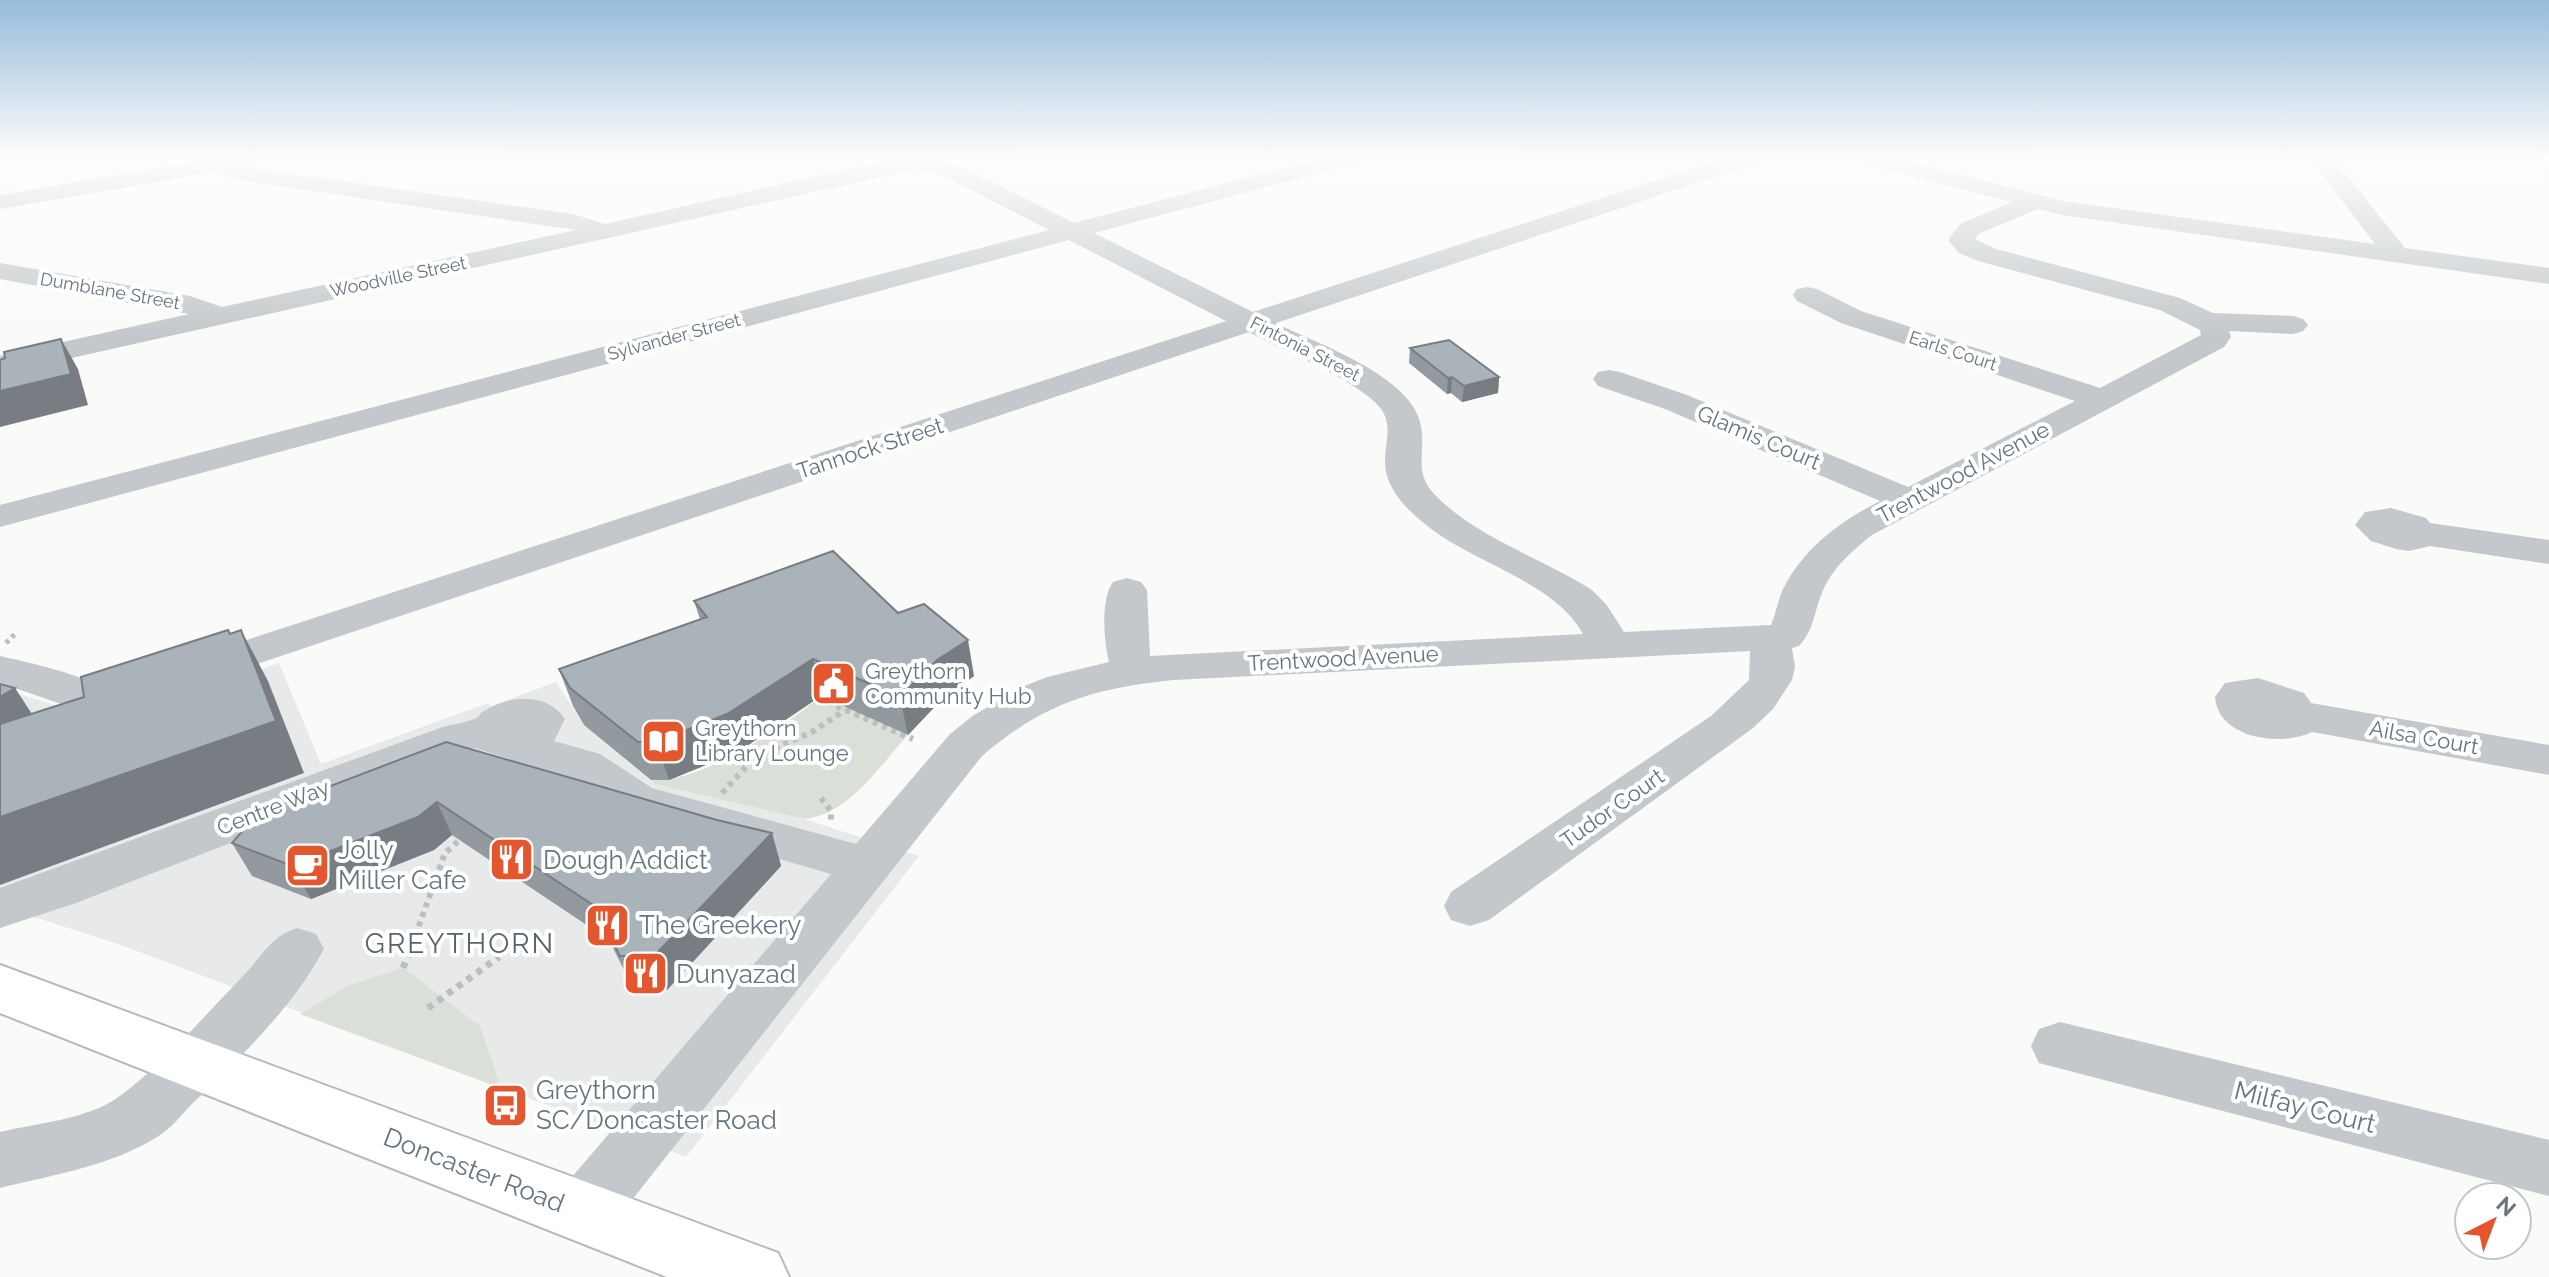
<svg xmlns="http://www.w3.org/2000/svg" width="2549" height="1277" font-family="Raleway,sans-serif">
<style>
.built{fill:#e8e9e9}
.green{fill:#dadfd7}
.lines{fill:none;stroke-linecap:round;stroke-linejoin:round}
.major-casing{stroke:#b5babe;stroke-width:4}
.path-far2{stroke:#bbbfc2;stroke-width:5;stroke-dasharray:4 4;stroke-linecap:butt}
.path-far1{stroke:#bbbfc2;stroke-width:6;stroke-dasharray:5 5;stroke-linecap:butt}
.path{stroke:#bbbfc2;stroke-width:7;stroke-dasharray:6 6;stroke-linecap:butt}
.minor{fill:#c3c8cc;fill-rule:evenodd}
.major{fill:#fff;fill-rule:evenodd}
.wall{fill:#929a9f}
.shaded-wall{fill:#777d82}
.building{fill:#aab3b9;stroke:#777d82;stroke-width:2}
.labels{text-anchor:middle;stroke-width:8;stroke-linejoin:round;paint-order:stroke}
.far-street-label{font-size:18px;fill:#657683;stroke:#fff}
.street-label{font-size:22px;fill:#657683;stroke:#fff}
.poi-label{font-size:22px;fill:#657683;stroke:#fff;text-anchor:start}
.near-poi-label{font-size:26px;fill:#657683;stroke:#fff;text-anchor:start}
.near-street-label{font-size:26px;fill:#657683;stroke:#fff}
.near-neighbourhood-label{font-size:28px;letter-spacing:2px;fill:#57646e;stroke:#fff}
</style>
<rect width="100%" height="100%" fill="#fafaf8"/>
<path class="built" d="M279 663 321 764 488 703 491 706 556 682 584 725 655 784 804 819 919 856 686 1157 121 945 0 906V688L109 722Z"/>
<path class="green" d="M821 696 908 735C879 766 850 814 804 819L655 784 651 780C699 784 785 727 821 696Z
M403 968 480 1026 501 1088 300 1014 348 986Z"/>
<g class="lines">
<defs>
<path id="major" d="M0 965 778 1253 789 1277H667L0 1013Z"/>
</defs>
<use href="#major" class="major-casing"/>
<path class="path-far2" d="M6 643 17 632"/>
<path class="path-far1" d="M818 698 913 739
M722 793 755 757 812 732 845 710
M821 798 831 811V822
M412 945 445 853 464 836"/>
<path class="path" d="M403 968 413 943
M428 1008 499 957"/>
<path class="minor" d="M214 158H254L252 165 244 167 573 214 605 224 896 158H947L944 162 958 165 1074 223 1321 158H1359L1356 163 1094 233 1253 312 1724 158H1759L1756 163 1276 323C1317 344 1413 376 1421 426 1426 453 1413 472 1435 495 1477 538 1542 558 1592 590L1606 604 1624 632 1771 625C1776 613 1778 600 1783 589 1805 547 1839 522 1880 501L1665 409 1598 386 1593 379 1598 372 1609 370 1620 372 1687 395 1908 487 2075 401 1841 323 1797 301 1793 295 1797 289 1807 287 1817 289 1861 311 2100 388 2201 335 2200 330 2160 310 1978 261 1959 253 1948 240 1960 224 2012 202 1862 163 1859 158H1898L2063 201 2375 244 2310 158H2333L2405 248 2549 268V284L2062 215 2038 209 1978 234 1975 239 1996 249 2180 298 2213 313 2293 316 2303 319 2308 325 2303 331 2293 334 2229 331 2231 337 2224 347 1872 535C1852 551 1831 569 1822 593 1814 612 1814 630 1799 646L1792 648 1795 667 1792 680 1773 709 1753 728 1489 920 1470 926 1451 920 1444 906 1451 892 1711 716 1749 680 1750 651 1174 680C1094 688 1044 703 982 756L606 1233 583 1242 560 1233 550 1212 560 1191 831 874 618 812 566 776 474 748 76 903 0 928V888L443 727C453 724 465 723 474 719 482 716 477 715 484 711 510 695 547 692 565 719L554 741 600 754 652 788 856 844 950 734 974 715 1022 687 1047 677 1109 662C1104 641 1100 600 1113 582L1127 578 1141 582 1147 590 1150 656 1583 634C1554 581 1472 563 1425 524 1406 509 1384 487 1385 460 1385 443 1392 428 1383 412 1368 385 1280 349 1249 332L215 678 200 682 185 678 178 669 185 660 1226 321 1069 240 0 527V505L1049 230 942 175 916 169 0 374V356L189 314 0 279V263L190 296 222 307 576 230 239 180 214 172 0 209V195Z
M2391 508 2426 518 2430 523 2549 540V564L2430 546 2409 551 2396 549 2371 541 2355 525 2365 512Z
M0 656C30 663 105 678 121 703L115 713 99 717 0 683Z
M2258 678 2304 693 2311 703 2549 745V775L2312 732C2282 747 2218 739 2215 697L2225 683Z
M297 928 316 934 324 949C293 1007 240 1058 193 1103 182 1114 171 1129 157 1137 111 1166 52 1175 0 1188V1132C37 1123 85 1120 117 1098 161 1067 206 1014 244 975 264 954 270 937 297 928Z
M2060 1022 2549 1140V1196L2039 1063 2031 1046 2039 1029Z"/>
<use href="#major" class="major"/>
</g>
<path class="wall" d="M1410 348 1499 377 1498 393 1462 402 1451 393 1447 394 1409 363Z
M694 601 898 613 974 676 944 697 908 735 821 696 738 752 669 780H651L584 725 573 706 559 669 700 619Z
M446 742 717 820 772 833 781 866 667 990H634L609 940 452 835 434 850 311 899 252 876 232 843Z"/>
<path class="shaded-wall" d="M61 339 78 369 88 405 0 427V391Z
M1452 377 1451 393 1447 394 1448 378Z
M1499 377 1498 393 1462 402 1464 386Z
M241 630 268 681 304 773 0 885V817Z
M968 640 974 676 944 697 908 735 900 697 937 660Z
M813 659 821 696 738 752 669 780 656 742Z
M15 688 32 714 0 733V697Z
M437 802 452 835 434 850 311 899 292 866Z
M772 833 781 866 667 990 654 956Z"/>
<path class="building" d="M61 339 71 374 0 391V360L5 358 4 352Z
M1449 340 1499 377 1464 386 1452 377 1448 378 1410 348Z
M833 551 898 613 924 604 968 640 937 660 900 697 813 659 727 714 656 742H638L570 688 559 669 707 617 694 601Z
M228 630 230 634 241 630 276 721 0 817V724L84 697 81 677Z
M0 684 15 688 0 697Z
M446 742 717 820 772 833 654 956H620L596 907 437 802 418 817 292 866 232 843 257 814Z"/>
<linearGradient id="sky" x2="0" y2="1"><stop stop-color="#96bcdc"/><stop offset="0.47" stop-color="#fdfdfc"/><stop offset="1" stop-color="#fdfdfc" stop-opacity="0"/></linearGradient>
<rect width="2549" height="337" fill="url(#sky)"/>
<defs>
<symbol id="civic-square" viewBox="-11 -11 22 22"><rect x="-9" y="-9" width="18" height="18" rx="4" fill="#e4572e" stroke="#fff"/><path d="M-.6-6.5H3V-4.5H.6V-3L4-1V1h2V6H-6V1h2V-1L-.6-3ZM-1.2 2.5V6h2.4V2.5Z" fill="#fff"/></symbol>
<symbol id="library-square" viewBox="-11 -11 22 22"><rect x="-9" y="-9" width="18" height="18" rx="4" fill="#e4572e" stroke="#fff"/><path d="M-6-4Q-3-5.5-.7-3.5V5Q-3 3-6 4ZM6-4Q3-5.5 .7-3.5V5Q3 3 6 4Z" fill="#fff"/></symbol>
<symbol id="restaurant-square" viewBox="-11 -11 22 22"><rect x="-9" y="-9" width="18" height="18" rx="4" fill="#e4572e" stroke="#fff"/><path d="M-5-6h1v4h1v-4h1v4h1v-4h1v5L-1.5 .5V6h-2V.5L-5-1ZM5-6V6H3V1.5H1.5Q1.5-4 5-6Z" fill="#fff"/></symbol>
<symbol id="cafe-square" viewBox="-11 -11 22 22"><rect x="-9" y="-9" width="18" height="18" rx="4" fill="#e4572e" stroke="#fff"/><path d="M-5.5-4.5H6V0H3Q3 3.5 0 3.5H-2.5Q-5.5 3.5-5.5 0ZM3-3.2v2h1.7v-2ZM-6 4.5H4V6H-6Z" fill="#fff"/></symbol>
<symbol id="bus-square" viewBox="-11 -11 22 22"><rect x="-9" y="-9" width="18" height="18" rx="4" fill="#e4572e" stroke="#fff"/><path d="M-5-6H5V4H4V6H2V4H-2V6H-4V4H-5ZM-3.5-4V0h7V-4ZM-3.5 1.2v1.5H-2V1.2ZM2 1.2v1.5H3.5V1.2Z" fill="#fff"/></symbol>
</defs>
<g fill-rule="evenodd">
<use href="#civic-square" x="808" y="658" width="51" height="51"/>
<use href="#library-square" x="638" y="716" width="51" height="51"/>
<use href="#restaurant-square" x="486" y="834" width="51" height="51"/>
<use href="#cafe-square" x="282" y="840" width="51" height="51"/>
<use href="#restaurant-square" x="582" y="900" width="51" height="51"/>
<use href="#restaurant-square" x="620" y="948" width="51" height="51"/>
<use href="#bus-square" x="480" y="1080" width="51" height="51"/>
</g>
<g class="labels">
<g class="far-street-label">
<text transform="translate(398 277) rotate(-12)" y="6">Woodville Street</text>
<text transform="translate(110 291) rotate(10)" y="6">Dumblane Street</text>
<text transform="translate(674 337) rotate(-15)" y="6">Sylvander Street</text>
<text transform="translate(1305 349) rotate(27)" y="6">Fintonia Street</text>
<text transform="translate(1953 351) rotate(18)" y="6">Earls Court</text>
</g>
<g class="street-label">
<text transform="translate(1759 437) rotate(23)" y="8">Glamis Court</text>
<text transform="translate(870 448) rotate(-18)" y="8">Tannock Street</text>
<text transform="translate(1963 472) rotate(-28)" y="8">Trentwood Avenue</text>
<text transform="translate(1343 658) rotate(-3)" y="8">Trentwood Avenue</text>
<text transform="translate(2424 737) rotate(10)" y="8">Ailsa Court</text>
<text transform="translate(273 807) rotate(-21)" y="8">Centre Way</text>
<text transform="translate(1612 808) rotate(-35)" y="8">Tudor Court</text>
</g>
<g class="poi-label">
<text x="865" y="679">Greythorn<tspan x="865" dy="25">Community Hub</tspan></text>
<text x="695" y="736">Greythorn<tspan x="695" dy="25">Library Lounge</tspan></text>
</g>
<g class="near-poi-label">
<text x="338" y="859">Jolly<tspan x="338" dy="30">Miller Cafe</tspan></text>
<text x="543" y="869">Dough Addict</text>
<text x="639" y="934">The Greekery</text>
<text x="676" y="983">Dunyazad</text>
<text x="536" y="1099">Greythorn<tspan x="536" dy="30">SC/Doncaster Road</tspan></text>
</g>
<g class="near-street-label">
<text transform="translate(2305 1107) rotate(14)" y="9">Milfay Court</text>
<text transform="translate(474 1170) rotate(21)" y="9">Doncaster Road</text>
</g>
<g class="near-neighbourhood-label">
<text x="460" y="953">GREYTHORN</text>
</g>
</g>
<g transform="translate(2493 1221) rotate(42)"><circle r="38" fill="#ffffff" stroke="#c1c8cd" stroke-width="2"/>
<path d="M0-6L14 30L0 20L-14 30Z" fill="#e4572e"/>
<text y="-12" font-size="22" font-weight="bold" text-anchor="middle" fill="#657683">N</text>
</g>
</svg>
